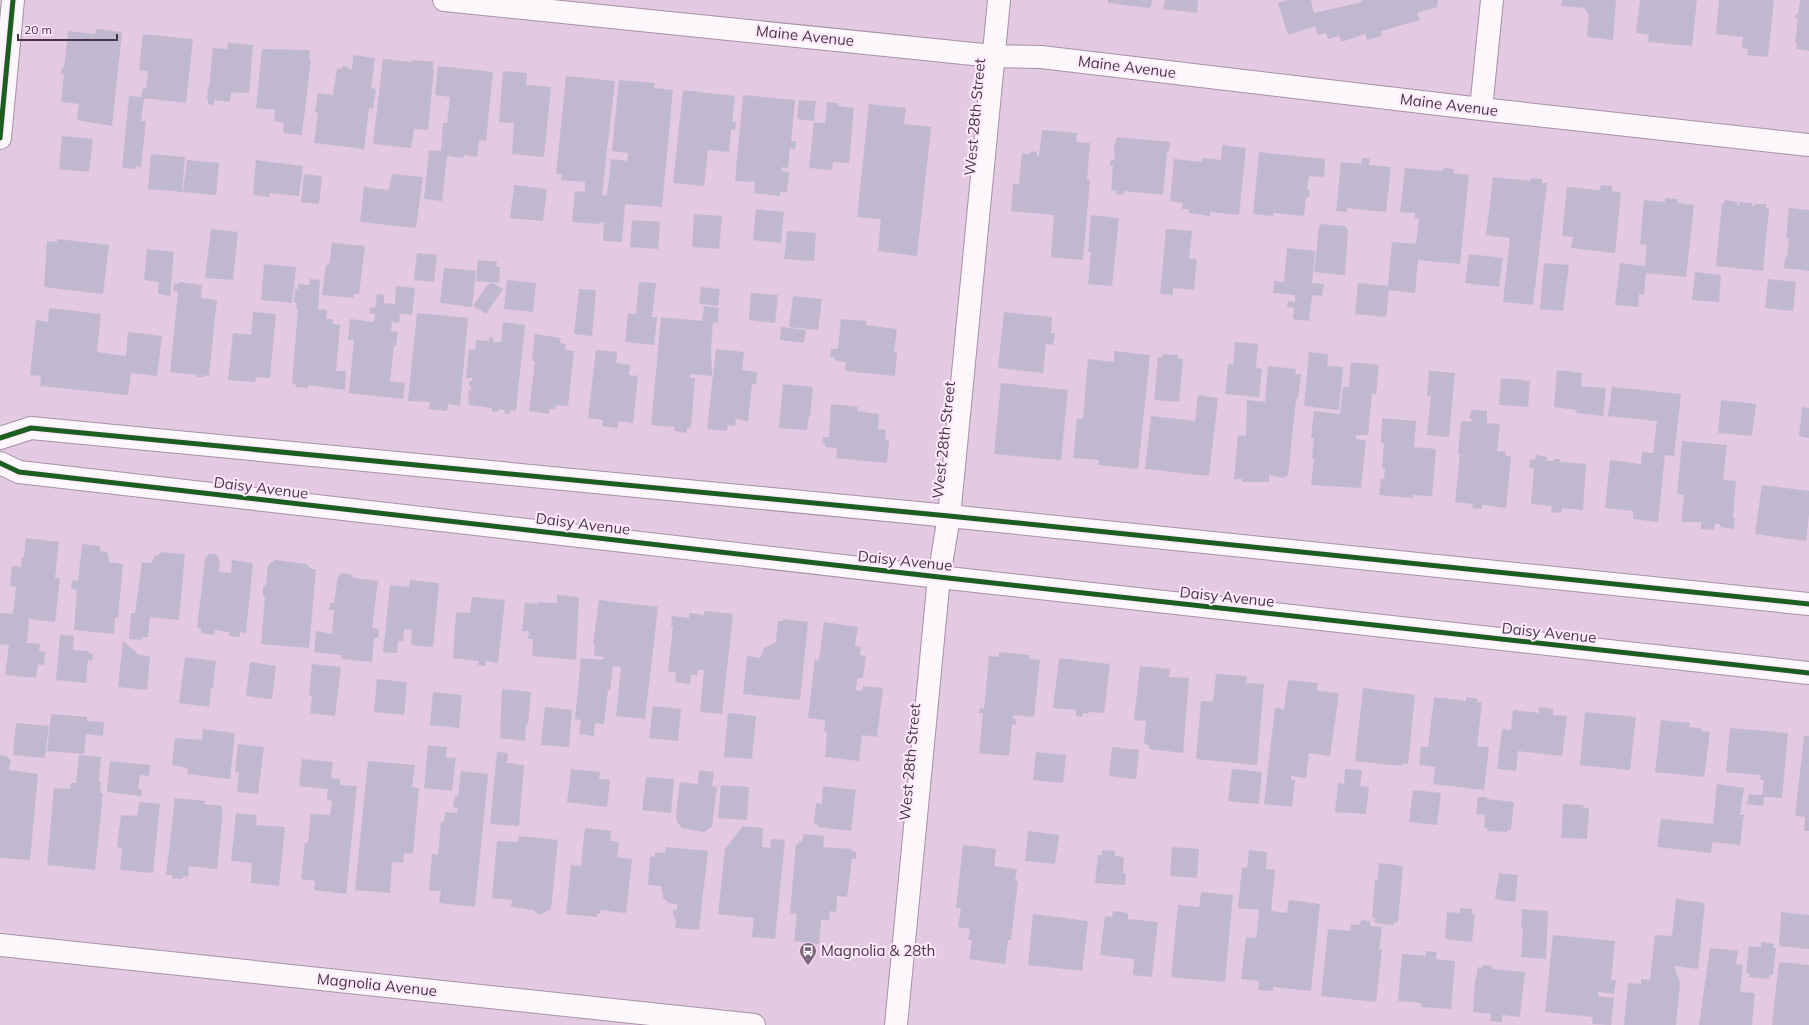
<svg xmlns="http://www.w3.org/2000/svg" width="1809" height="1025" font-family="Mulish,sans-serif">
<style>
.building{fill:#c0b8ce}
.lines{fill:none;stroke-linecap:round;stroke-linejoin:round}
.minor-casing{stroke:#a691a4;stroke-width:24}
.tertiary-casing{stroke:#a691a4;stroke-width:24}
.minor{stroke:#fbf7fb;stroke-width:22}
.tertiary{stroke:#fbf7fb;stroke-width:22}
.cycleway-casing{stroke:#ffeafd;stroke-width:8}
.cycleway{stroke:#1b5e20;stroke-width:5}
.labels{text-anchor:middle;stroke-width:4;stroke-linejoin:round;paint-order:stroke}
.street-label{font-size:15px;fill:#483347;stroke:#ffeafd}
.poi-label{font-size:15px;fill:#483347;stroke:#ffeafd;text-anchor:start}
</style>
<rect width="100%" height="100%" fill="#e4c9e2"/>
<path class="building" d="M1108 0H1152L1151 7 1149 8 1108 3Z
M1165 0H1198L1197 13 1163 9Z
M1288 0H1311L1314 13 1362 2V0H1438L1437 7 1417 13 1420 20 1381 31 1382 36 1367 40 1365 34 1341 42 1339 36 1328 39 1326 33 1318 35 1315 26 1288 35 1278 3Z
M1562 0H1616L1613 40 1587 37 1589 14 1584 8 1561 6Z
M1640 0H1697L1692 46 1648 42 1649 35 1636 33Z
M1719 0H1774L1768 57 1747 55 1748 49 1742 48 1743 37 1716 34Z
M1800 0H1809V51L1796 49 1797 43H1795L1798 19H1795L1796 14 1798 15Z
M96 29 122 32 112 126 77 120 79 104 61 102 64 74H61L62 67 64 68 68 31 95 34Z
M143 34 193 39 186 103 144 98 141 121H146L141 167 136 166V169L122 168 129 96 141 97 143 88 146 89 148 71 139 70Z
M228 43 253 45 249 93 231 92 230 102 214 100V105L208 104V99H207L208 87H209L213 48 227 49Z
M262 49 310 50 309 59H311L302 135 283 133 284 123 274 121 275 110 256 108Z
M353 55 375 58 371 88 376 89 373 109 369 108 364 149 314 143 318 112H315L318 93 333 95 337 68 341 69 342 66 349 67 348 69 352 70Z
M383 59 412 62V60L433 62V69H434L428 130 414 129 411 148 373 144Z
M438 66 493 72 486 141 479 140 477 157 464 155V158L447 156 442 201 424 199 429 150 441 151 443 123H447L450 97 435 95Z
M503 71 527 73 526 85 551 87 544 157 512 154 514 123 499 122Z
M566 76 615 81 602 195 607 196 611 159 627 161 628 153 612 151 619 80 655 83 654 88 673 90 662 207 625 204 622 242 603 241 604 223 600 222 599 224 572 222 575 191 585 192V182L561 180 562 174H556Z
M683 90 735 96 732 122H736L735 130H731L729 152 708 150 704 186 673 183Z
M743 95 795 100 791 141H796L795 149 790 148 788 168 782 167V171L789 172 787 192H780V196L754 193 755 182 735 181Z
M799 100 816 101 814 121 797 119Z
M827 102 838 103V106L854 108 849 163 833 162 832 170 809 168 814 122 825 123Z
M869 104 906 108 904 124 931 127 917 256 878 251 881 219 857 217Z
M1042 130 1077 133 1076 142 1090 143 1087 180H1090L1083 260 1051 257 1054 215 1011 211 1013 184H1019L1022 153 1030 154 1031 151 1037 152V155L1039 156Z
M62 136 93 139 89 172 59 169Z
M1117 137 1170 142 1169 151H1167L1163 195 1124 191 1123 195 1116 194 1117 191 1111 190 1113 166H1110L1111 160H1114L1115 151H1113Z
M1222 145 1246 148 1239 215 1210 212V216L1189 213V209H1182L1183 203 1170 201 1174 159 1202 162 1203 158 1221 160Z
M1259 152 1325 159 1324 177 1309 176 1307 190H1310L1309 197H1306L1304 216 1273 213V216L1253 214Z
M151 154 185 157 182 192 148 189Z
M1362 158 1370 159 1369 165 1391 167 1386 212 1347 208V212L1336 211 1341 162 1361 164Z
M187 160 219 163 216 195 183 192Z
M256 160 303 166 299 196 270 193 269 197 253 195Z
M1405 168 1443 171 1444 168 1454 169 1453 173 1469 175 1460 264 1418 260 1415 293 1389 290 1386 317 1355 314 1358 283 1388 286 1392 242 1416 244 1419 219 1415 218V213L1400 212Z
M304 174 322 176 319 204 301 202Z
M392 174 423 177 416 228 360 222 364 187 389 190Z
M1493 177 1530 181 1531 178 1542 179V183H1547L1533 305 1503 302 1510 238 1486 235Z
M514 185 547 189 543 221 510 218Z
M1601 185 1612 186V191L1621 193 1615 253 1571 248 1573 237 1562 236 1567 187 1600 190Z
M1665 198 1678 199V203L1694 205 1686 277 1646 273 1644 295 1639 294 1638 307 1615 305 1620 263 1645 266 1647 245 1640 244 1644 200 1665 202Z
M1725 200 1737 202V205H1740L1739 202 1752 203V206H1754L1755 204H1766V208H1769L1763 271 1716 266 1722 203 1724 204Z
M1789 208 1809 210V271L1784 268 1785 257H1787L1789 238H1786Z
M756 209 784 212 781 243 753 240Z
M694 214 722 216 719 249 692 247Z
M1091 215 1119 218 1112 286 1088 284 1091 252H1088Z
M632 220 660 222 658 249 630 247Z
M1321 224 1346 226V229H1348L1345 275 1314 272 1319 227H1320Z
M211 229 238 232 233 280 205 278Z
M1166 229 1192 231 1189 258 1197 259 1194 290 1173 288V295L1160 294Z
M787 231 816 233 814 261 784 259Z
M57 239 109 245 103 294 44 287 47 241 57 242Z
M332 243 365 246 359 294H354L353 298 322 295 326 265H329Z
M1287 248 1315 251 1312 283 1324 284 1322 296 1312 295 1309 321 1293 319 1294 308 1287 307 1288 301 1295 302V295L1273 293 1274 281 1284 282Z
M147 249 174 252 170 296 158 294 159 282 144 280Z
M417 253 437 255 434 282 414 280Z
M1469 254 1503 258 1499 287 1465 283Z
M478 260 497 262 496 267H500L499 283 476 281Z
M1544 263 1569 265 1563 311 1540 309Z
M264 264 296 267 292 303 261 300Z
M444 268 476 271 472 307 440 303Z
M1695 272 1721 275 1719 302 1692 300Z
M310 279 320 280 318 309 327 310 326 319H333V324L340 325 336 371H346L345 390 308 385V388L296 387 295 384H292L298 309H296L297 303 294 302 295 289H298V284L309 285Z
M1768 279 1796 282 1793 311 1765 308Z
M507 280 536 283 533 312 504 309Z
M179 282 202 285 201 298 217 300 209 376 204 375V377H197V375L170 372 178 292 173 291 174 283 179 284Z
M639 282 656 283 652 317H657L654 345 625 342 628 313 636 314Z
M492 283 503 289 486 314 473 306 488 284Z
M396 286 415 288 412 315 400 314 399 323 392 322 391 331 398 332 396 346 394 345 390 381 405 383 403 399 349 393 354 340H348L350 319 374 322 375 314 369 313 370 307 375 308 377 294 384 295V303L395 304Z
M701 287 720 289 718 306 699 304Z
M579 289 596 290 592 336 574 334Z
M751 293 778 295 775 323 749 320Z
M793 296 822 299 818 330 789 327Z
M704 306 719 308 718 323 713 322 711 351 712 376 691 374 690 378H695L691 428 687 427V433L674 431 675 427 651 425 661 317 702 321Z
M49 308 101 314 97 352 126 356 128 332 162 336 157 376 131 373 128 395 40 386 41 376 30 375 36 320 48 322Z
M253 312 276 314 270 378 256 377 255 382 228 380 233 333 251 335Z
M1004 312 1052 317 1051 333H1055L1053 345 1046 344 1043 373 998 368Z
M417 313 468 318 460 406 448 404 447 411 429 409 430 402 408 401Z
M841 319 867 321 866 325 897 329 894 352 897 353 895 376 845 371 846 362 834 360 835 357H830L831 349H838Z
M503 322 525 325 516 411 510 410V414L504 413 505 410 498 409V412L492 411V408L469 405 468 390 471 391V386H469V381H472V378H466L469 349 475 350 476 340 489 341V337L494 338 493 342H501Z
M781 327 806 330 804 343 780 340Z
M535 334 561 338 560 343 566 344 565 350 574 351 568 406 556 405 555 410 549 409V414L529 411 535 361H532Z
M1235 342 1258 344 1256 368 1262 369 1259 397 1225 394 1228 364 1233 365Z
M716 349 744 352 742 370 757 372 756 384H752L748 421 736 419 735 426 728 425 727 431 707 429Z
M596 350 617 352 616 363 630 365 629 375 638 376 633 423 618 421V428L602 426 603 420 588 418Z
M1114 351 1150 355 1138 469 1098 465 1099 460 1073 458 1077 418 1083 419 1088 359 1114 362Z
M1309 352 1328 354 1327 366 1343 367 1339 410 1304 406Z
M1163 354 1178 355V358L1183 359 1179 402 1154 400 1158 357H1162Z
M1351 362 1379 365 1376 394H1372L1368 435H1356V439L1366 440 1361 488 1311 485 1314 458H1312L1314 438H1311L1314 411 1340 414 1343 387H1349Z
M1268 366 1296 369 1295 374H1301L1298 399H1296L1288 476H1285V478L1269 475V482H1242V479H1234L1238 435 1246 436 1247 400 1265 402Z
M1557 370 1582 373 1581 386 1606 388 1603 416 1576 413 1577 410 1554 407Z
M1429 371 1455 373 1449 437 1427 435 1431 396H1427Z
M1501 378 1530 381 1528 407 1499 405Z
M1001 383 1068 390 1061 460 994 454Z
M783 384 813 387 810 416H809L807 430 779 428Z
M1612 387 1681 394 1674 456 1665 455 1658 522 1633 519V511L1605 508 1610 460 1641 464 1642 452 1653 453 1657 421 1608 416Z
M1198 395 1218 398 1209 476 1145 469 1151 416 1195 421Z
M1721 400 1756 404 1752 436 1718 433Z
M831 404 858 407 857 411 879 414 878 429 886 430 885 440H889L887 463 836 458 837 448 825 447 826 444 822 443 823 437H829Z
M1802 407 1809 408V438L1799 436Z
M1472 410 1487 411V423L1500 424 1497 451 1506 452 1505 456H1511L1506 508 1482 505V509L1472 508 1473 504 1455 502 1460 454H1458L1461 421 1471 422 1472 419 1469 418Z
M1382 418 1416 421 1414 447 1436 449 1432 496 1413 495V498L1379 495 1381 478 1384 479 1385 468H1382L1384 443H1381Z
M1682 441 1727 445 1723 480 1736 481 1733 518H1735L1734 529 1720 527V524L1715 523 1714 530 1701 529V522H1681L1684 495 1677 494Z
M1536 455 1547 457V461H1554V459H1560V462L1586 464 1583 510 1562 508 1561 513 1551 512 1552 506 1531 504 1534 468H1529L1530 459 1535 460Z
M1762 485 1809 491V514L1806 541 1755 534Z
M26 538 59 542 55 578H60L55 622 29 619 27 643 40 644 39 651 45 652 44 665 38 664 36 678 5 675 9 645 0 644V613L13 614 16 587 10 586 12 566 21 567 22 557H24Z
M82 544 100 546V551L107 552 108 554 109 562 123 564 118 618H115L114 634 74 630 77 590 71 589 72 580 78 581Z
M162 552 185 554 179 620 150 617 148 637H142V640L129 639 131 613H135L142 562 152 563 154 557Z
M209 554H216L220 561 219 572 231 573 232 560 253 563 246 633 240 632V637L229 636V632L215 630 214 635 201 633V629L197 628 205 559Z
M275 560 307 564 311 569H316L309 648 261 644 265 598 263 595V587L266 584 268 565Z
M342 573 350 574 354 578 378 581 372 628 379 629 378 638H374L372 662 341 659 342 655 314 652 316 631 332 634 334 610H329L330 603H334L338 576Z
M410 580 439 583 433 647 411 645 412 630 404 629 403 642 398 641 397 653 383 652 390 585 409 587Z
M557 595 579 597 576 660 532 656 533 639H528L529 631H522L525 603 537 604 538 602 557 603Z
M472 597 505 600 498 663 486 661V666L478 665 479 661 453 658 456 612 470 613Z
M599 600 658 607 645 719 616 716 621 667 613 666 610 691 608 690 604 724 595 723 594 736 579 734 581 720 575 719 581 658 603 660 604 657 594 656 595 645 593 644Z
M704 611 733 614 722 714 700 712 704 670H698L697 675H691L690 684 675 682 676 672H668L673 626H671L672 616 689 618V613L704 615Z
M783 619 808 622 800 700 743 694 747 656 760 658 764 648 776 642 778 621H783Z
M824 622 858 627 855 646 861 647 860 655 866 656 863 678H857L856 690 862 691 863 686 883 688 877 737 862 735 859 761 825 757 827 732 824 731 825 720 808 718 815 659 819 660Z
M60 635 74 636 73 650 89 651 88 653 93 654 92 661 88 660 86 683 56 680Z
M123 641 139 655 150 656 147 690 118 687Z
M999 652 1030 655 1029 659 1040 660 1034 717 1013 715V719H1016V725L1012 724 1009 756 979 753 983 713H979L980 708 984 709 989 656 999 657Z
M185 657 216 661 213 688H211L209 707 179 703Z
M1059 658 1110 664 1104 713 1088 712V714L1083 713 1082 717 1076 716V710L1053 708Z
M250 662 276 666 272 699 246 696Z
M312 664 341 667 335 716 310 713 312 696 309 695Z
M1140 666 1170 669 1169 677 1189 678 1183 753 1149 749V745L1144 744 1146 721 1134 720Z
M1216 674 1247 676 1246 683 1264 684 1257 765 1196 759 1201 701 1213 702Z
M377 679 407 682 404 715 374 712Z
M1288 680 1318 683 1317 691 1339 693 1330 756 1309 753 1306 778 1291 776V779L1295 780 1292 807 1264 804 1275 708 1284 709Z
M1363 688 1415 695 1408 764H1402L1401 766 1355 761Z
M502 689 531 692 528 724H526L525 741 500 738Z
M433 692 462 695 459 728 430 725Z
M1434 697 1466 701V697L1478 699 1477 702 1482 703 1477 746 1489 747 1484 790 1433 784 1435 767 1419 765 1421 747H1428Z
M653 706 681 709 678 741 649 738Z
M545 707 572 710 569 747 541 745Z
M1539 707 1553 709V715L1567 716 1562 756 1518 751 1516 771 1497 769 1502 729 1511 730 1513 710 1539 713Z
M1585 712 1636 717 1630 770 1580 765Z
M728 713 756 716 752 759 724 757Z
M51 714 87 717V721L104 722 103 736 86 734 84 754 47 751Z
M1661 720 1690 723 1689 727 1702 729V731L1710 732 1704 777 1655 772Z
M16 723 49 726 45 758 13 755Z
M1730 728 1788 733 1782 798 1764 797 1763 806 1747 804 1749 794 1762 795 1764 780H1760L1761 775 1726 772Z
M203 729 235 733 230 779 187 774 188 768 172 765 175 738 202 740Z
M1804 736H1809V831H1804L1805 817 1795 816Z
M238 744 264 747 258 794 237 792 239 773 235 772Z
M428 745 447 747 446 757 456 758 452 791 424 788Z
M1112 747 1139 750 1136 779 1109 776Z
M497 752 508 753 507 763 524 765 519 826 490 824Z
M1036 752 1066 755 1063 783 1033 780Z
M0 755 6 756 11 761 9 770 38 774 30 860 0 858Z
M79 755 101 757 99 781 101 782 100 793H103L95 870 47 865 54 788 70 789 71 783H76Z
M302 759 333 762 331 778 340 779V785L357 786 346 894 314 890 315 881 301 879 305 842 308 843 311 814 330 815 332 801 327 800 328 789 299 786Z
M110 761 150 765 149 776 140 775 138 789 142 790 141 796 107 792Z
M368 761 415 765 412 787 419 788 413 854 404 853 403 863 392 862 390 893 355 890Z
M571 769 600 772 599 779 610 780 607 807 567 802Z
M1232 769 1262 772 1259 804 1228 801Z
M1345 769 1362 770 1360 786 1369 787 1366 814 1335 812 1338 783 1344 784Z
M699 770 714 772 712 786 717 787 712 827 704 832 682 828 677 822 676 814 680 782 698 784Z
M461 771 488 774 475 907 439 903 441 891 429 890 432 854 438 855 441 822H444L445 812 457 813 458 808 453 807 455 796H458Z
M646 777 674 779 671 813 642 810Z
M1717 784 1744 788 1740 815H1744L1740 845 1712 842 1711 853 1657 847 1661 819 1713 824Z
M721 785 749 787 747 820 718 818Z
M823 786 856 790 851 831 818 827V825L814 824 816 803 822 804Z
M1413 790 1441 793 1437 825 1409 822Z
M1478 797H1487V799L1514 802 1511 830H1508L1507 832 1487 831 1488 828H1484L1485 815 1476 814Z
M175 798 205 801 204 804 222 806V811H223L217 869 189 866 188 877 183 876V879L172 878V875H166Z
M139 802 160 804 153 873 120 870 122 848 117 847 121 815 137 816Z
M1563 804 1584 805 1583 808H1589L1587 839 1561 838Z
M236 813 257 815 256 825 285 827 279 886 251 883 252 863 231 861Z
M743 826 763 828 762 847 770 848 771 839 785 840 775 939 752 937 754 918 718 914 725 849Z
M585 828 611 831 610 841 619 842 617 857 632 859 626 913 600 910V914H597V917L566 914 571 865 581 866Z
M1028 831 1059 835 1055 864 1025 861Z
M803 834 824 836 823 847 852 849V851L856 852V859H852L847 897 837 896 836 912 830 911 829 920H821L819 944 794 941 797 914 790 913 796 844H799V841L802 842Z
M519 836 558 840 551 909 542 914H538L533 910 511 907 512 900 492 898 497 841 518 842Z
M963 845 996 849 994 866 1017 869 1015 881H1018L1011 940H1008L1005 964 969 959 972 940H968L970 929 958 927 961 908H956Z
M666 847 708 851 699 930 675 928 676 920 673 915V911L677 909V904L669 903 663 898 661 886 648 885 650 856 655 857V852L665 853Z
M1172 847 1199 849 1197 878 1170 876Z
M1102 850 1115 851V856L1124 857 1123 873H1126L1125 885 1095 883 1098 855H1102Z
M1249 850 1267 852 1266 869 1275 870 1271 911 1287 913 1289 900 1320 904 1311 991 1273 987V991L1258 990 1259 981 1241 979 1246 937 1256 938 1259 910 1238 908 1242 867 1247 868Z
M1379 863 1403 866 1398 922H1394V925L1375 923V918H1372L1375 880 1377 881Z
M1499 873 1518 875 1515 902 1495 899Z
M1201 892 1233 895 1225 982 1171 977 1178 905 1199 907Z
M1676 899 1705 903 1698 969 1674 966 1680 983 1676 1025H1624L1628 983 1641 984V979L1650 980 1655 935 1672 936Z
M1460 908 1472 909V914H1475L1472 942 1445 939 1447 912 1460 913Z
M1522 909 1548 911 1546 959 1521 957 1523 929 1521 928Z
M1113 911 1128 913V919L1158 922 1152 977 1133 975 1134 959 1100 955 1105 916 1112 917Z
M1781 912 1809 915V949L1779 946Z
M1033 914 1088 921 1082 971 1028 965Z
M1361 920 1370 921V926L1382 927 1379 949H1382L1376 1002 1321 996 1328 929 1350 931 1351 924 1360 925Z
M1553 935 1615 941 1611 980H1616L1614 994 1598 992V996L1614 998 1611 1025 1592 1024 1593 1017 1545 1012Z
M1761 942 1774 944 1773 948H1776L1773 975H1769L1770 979 1749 977 1750 974 1746 973 1749 946 1761 947Z
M1710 948 1738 951 1736 964 1743 965 1740 992 1755 993 1752 1025H1699Z
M1426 951 1437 952 1436 959 1455 961 1451 1009 1421 1007V1003L1398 1001 1402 954 1426 956Z
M1779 962 1809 965V1025H1772Z
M1483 965 1493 966 1492 969 1525 972 1520 1017 1502 1015V1022L1490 1021 1491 1014 1473 1012 1475 978H1476L1478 967 1482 968Z"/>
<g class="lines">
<defs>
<path id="minor" d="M444 0 993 56 1041 57 1481 109 1809 145
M1481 109 1492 0
M0 138 13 0
M896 1025 939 577 949 516 955 456 999 0"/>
<path id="tertiary" d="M0 438 31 428 949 516 1809 604
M0 463 19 472 939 577 1809 673
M0 945 754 1025"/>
</defs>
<use href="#minor" class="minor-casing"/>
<use href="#tertiary" class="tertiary-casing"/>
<use href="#minor" class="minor"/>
<use href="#tertiary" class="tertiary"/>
<defs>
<path id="cycleway" d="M0 138 13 0
M0 438 31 428 949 516 1809 604
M0 463 19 472 939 577 1809 673"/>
</defs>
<use href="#cycleway" class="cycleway-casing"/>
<use href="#cycleway" class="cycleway"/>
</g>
<defs>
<symbol id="bus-pin" viewBox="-11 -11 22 30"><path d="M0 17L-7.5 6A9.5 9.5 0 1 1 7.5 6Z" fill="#7f687d" stroke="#ffeafd"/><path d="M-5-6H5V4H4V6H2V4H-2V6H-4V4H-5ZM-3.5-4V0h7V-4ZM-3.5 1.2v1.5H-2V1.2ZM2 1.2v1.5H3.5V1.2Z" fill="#fff"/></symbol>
</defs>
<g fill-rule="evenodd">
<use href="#bus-pin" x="798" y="941" width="20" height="27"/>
</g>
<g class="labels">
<g class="street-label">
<text transform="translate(805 36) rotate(6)" y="5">Maine Avenue</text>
<text transform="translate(1127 67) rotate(7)" y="5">Maine Avenue</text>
<text transform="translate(1449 105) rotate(7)" y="5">Maine Avenue</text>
<text transform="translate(975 117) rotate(-85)" y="5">West 28th Street</text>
<text transform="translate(944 440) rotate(-84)" y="5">West 28th Street</text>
<text transform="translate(261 488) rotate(7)" y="5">Daisy Avenue</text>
<text transform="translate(583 524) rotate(7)" y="5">Daisy Avenue</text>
<text transform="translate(905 561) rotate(6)" y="5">Daisy Avenue</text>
<text transform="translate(1227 597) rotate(6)" y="5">Daisy Avenue</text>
<text transform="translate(1549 633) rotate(6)" y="5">Daisy Avenue</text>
<text transform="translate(910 762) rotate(-85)" y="5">West 28th Street</text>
<text transform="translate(377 985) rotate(6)" y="5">Magnolia Avenue</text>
</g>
<g class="poi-label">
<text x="821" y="956">Magnolia &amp; 28th</text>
</g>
</g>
<path d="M18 34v6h99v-6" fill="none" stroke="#483347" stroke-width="2"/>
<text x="24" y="34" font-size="12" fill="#483347" stroke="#ffeafd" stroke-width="3" paint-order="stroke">20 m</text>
</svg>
